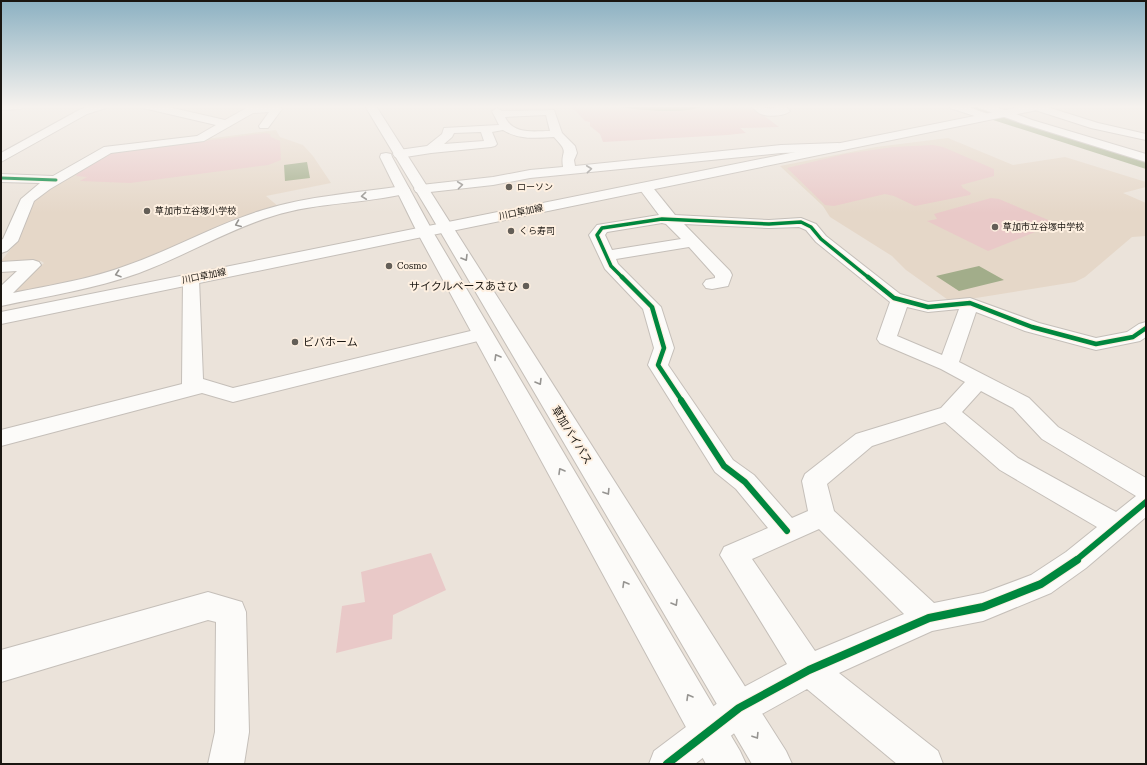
<svg xmlns="http://www.w3.org/2000/svg" width="1147" height="765" font-family="'Roboto Serif','Noto Sans JP',serif">
<style>
.built{fill:#e5d7c8}
.green{fill:#e9c9c8}
.water{fill:#a2ad8a}
.lines{fill:none;stroke-linecap:round;stroke-linejoin:round}
.river{fill:#a2ad8a;fill-rule:evenodd}
.minor-casing{stroke:#c5bfb9;stroke-width:2}
.secondary-casing{stroke:#c5bfb9;stroke-width:2}
.trunk-casing{stroke:#c5bfb9;stroke-width:2}
.minor{fill:#fcfbf9;fill-rule:evenodd}
.secondary{fill:#fcfbf9;fill-rule:evenodd}
.trunk{fill:#fcfbf9;fill-rule:evenodd}
.cycleway-far4-casing{stroke:#fef0e1;stroke-width:4.5}
.cycleway-far3-casing{stroke:#fef0e1;stroke-width:5.5}
.cycleway-far2-casing{stroke:#fef0e1;stroke-width:7}
.cycleway-far1-casing{stroke:#fef0e1;stroke-width:8}
.cycleway-casing{stroke:#fef0e1;stroke-width:10}
.cycleway-far4{stroke:#00873e;stroke-width:3}
.cycleway-far3{stroke:#00873e;stroke-width:3.5}
.cycleway-far2{stroke:#00873e;stroke-width:4.5}
.cycleway-far1{stroke:#00873e;stroke-width:6}
.cycleway{stroke:#00873e;stroke-width:8}
.oneway{stroke:#969491}
.poi-dot{fill:#635e57;stroke:#fef0e1;stroke-width:1.5}
.labels{text-anchor:middle;stroke-width:4;stroke-linejoin:round;paint-order:stroke}
.far-poi-label{font-size:9px;fill:#1a1611;stroke:#fef0e1;text-anchor:start}
.far-street-label{font-size:9px;fill:#1a1611;stroke:#fef0e1}
.poi-label{font-size:11px;fill:#1a1611;stroke:#fef0e1;text-anchor:end}
.street-label{font-size:11px;fill:#1a1611;stroke:#fef0e1}
</style>
<rect width="100%" height="100%" fill="#ebe3da"/>
<path class="built" d="M276 130 280 137 303 145 313 156 331 183 266 196 279 207 132 266 100 276 16 293 14 290 44 263 41 261H1L19 239 33 199 114 151Z
M948 138 1013 165 1065 157 1146 182V187L1123 193 1146 203V236L1132 237 1085 277 1075 282 951 302 906 270 892 256 830 217 823 206 780 166 876 147Z"/>
<path class="green" d="M571 106H751L779 127 740 128 746 133 727 135 603 142 600 134 590 126V122L585 121Z
M265 133 270 134 271 137 280 141 281 160 268 165 130 183 80 181 87 177 76 176 78 173 110 154 119 152Z
M933 145 943 147 994 169V176L961 185 963 188 971 193 970 195 915 206 894 196 885 194 834 206 825 205 787 168 845 154 893 147Z
M991 198 999 199 1053 222 1055 224 988 251 927 221 937 219 934 214Z
M431 553 446 590 393 615 392 639 336 653 342 606 365 602 361 572Z"/>
<path class="water" d="M615 106H704C682 115 638 110 615 106Z
M307 162 310 178 285 181 284 165Z
M979 266 1004 280 959 291 936 276Z"/>
<g class="lines">
<path class="river" d="M960 106H987L1146 156V169L962 110Z"/>
<defs>
<path id="minor" d="M1 106H26L21 109 1 110Z
M90 106H107L106 108 87 114 1 162V153L79 110Z
M142 106H164L225 120 250 106H279L282 109 268 128H260L259 126 269 112 253 113 204 141 111 153 50 189 34 201 18 241 7 251 1 253V240L3 239 21 199 40 183 1 182V174L53 176 104 147 197 136 216 125 143 108Z
M751 106C760 106 766 109 775 108L773 106H785L790 111C786 116 768 117 761 114 758 113 754 109 751 106Z
M949 106H965L991 115 992 117 987 120 950 108Z
M978 106H994L1032 120 1146 154V162L1024 124 979 108Z
M1031 106H1044L1098 123 1146 134V140L1091 128 1032 109Z
M497 108 502 111 554 110 562 133 575 146 577 153 574 160 575 166 781 145 838 143 842 145 844 147 842 149 838 151 781 153 530 178 493 185 421 193 416 192 414 189 416 186 421 185 493 177 530 170 563 167C560 149 571 155 554 137 536 138 519 140 503 130L492 132 497 144 495 146 491 147 431 153 399 158 395 157 393 154 395 151 399 150 427 146 442 134 444 128 499 125 492 111ZM546 115 550 131C534 131 513 135 505 117ZM481 132 484 141 444 144 452 137 454 133Z
M645 183 650 184 675 215 769 220 801 218 816 224 826 236 900 294 928 302 970 298 1039 323 1096 338 1127 332 1139 324 1146 322V337L1140 341 1096 350 1025 331 976 312 959 362 1029 398 1058 427 1146 478V517L1086 568 1051 593 983 621 932 631 839 673 938 751 943 764H897L807 689 751 720 695 764H649L654 751 727 696 787 664 720 555 724 547 768 528 736 489 715 472 648 365 654 348 643 309 605 269 589 235 597 225 659 215 638 187 640 184ZM662 223 666 224 681 239 612 250 605 235 607 232ZM684 224 769 228 799 227 806 230 816 242 890 302 877 339 880 343 941 369 965 382 941 408 856 434 805 474 802 481 808 511 792 518 754 475 733 460 668 365 674 348 661 307 618 264 616 259 689 247 715 276V278L706 280 703 284 706 288 712 289 728 286 732 275 730 271ZM907 307 928 312 959 309 942 355 897 336ZM981 391 1013 408 1042 439 1136 496 1116 512 1018 458 962 412ZM945 422 1000 470 1097 527 1066 552 1031 575 983 593 934 603 834 511 827 484 872 446ZM819 529 904 614 815 651 752 559Z
M403 186 408 187 410 190 408 193C364 204 317 202 273 216 227 230 185 256 139 273 95 289 47 296 1 306V286L17 271 1 272V262L33 260 39 262 41 265 13 293C52 285 91 279 128 265 174 249 216 224 263 210 308 196 356 193 403 186Z
M191 274 197 275 199 279 203 379 233 388 483 328 490 330 493 334 490 338 233 402 202 393 1 446V430L182 384 183 279 185 275Z
M208 592 242 602 246 612 249 732 244 764H208L215 732 216 622 208 620 1 682V650Z"/>
<path id="secondary" d="M1024 106H1047L1042 109 1 324V312Z"/>
<path id="trunk" d="M365 106H376L786 751 792 764H752L430 214Z
M386 153 391 154 392 157 433 232 740 751 746 764H706L417 232 380 157 381 154Z"/>
</defs>
<use href="#minor" class="minor-casing"/>
<use href="#secondary" class="secondary-casing"/>
<use href="#trunk" class="trunk-casing"/>
<use href="#minor" class="minor"/>
<use href="#secondary" class="secondary"/>
<use href="#trunk" class="trunk"/>
<defs>
<path id="cycleway-far4" d="M1 178 56 180"/>
<path id="cycleway-far3" d="M623 278 611 266 597 235 602 228 662 219 769 224 801 222 811 227 821 239 869 278"/>
<path id="cycleway-far2" d="M622 277 652 307 664 348 658 365 682 401
M868 277 894 298 928 307 970 303 1032 327 1096 344 1133 337 1146 328"/>
<path id="cycleway-far1" d="M681 400 724 466 745 482 787 531
M1075 561 1146 502"/>
<path id="cycleway" d="M667 764 739 708 809 670 929 618 983 607 1041 584 1077 560"/>
</defs>
<use href="#cycleway-far4" class="cycleway-far4-casing"/>
<use href="#cycleway-far3" class="cycleway-far3-casing"/>
<use href="#cycleway-far2" class="cycleway-far2-casing"/>
<use href="#cycleway-far1" class="cycleway-far1-casing"/>
<use href="#cycleway" class="cycleway-casing"/>
<use href="#cycleway-far4" class="cycleway-far4"/>
<use href="#cycleway-far3" class="cycleway-far3"/>
<use href="#cycleway-far2" class="cycleway-far2"/>
<use href="#cycleway-far1" class="cycleway-far1"/>
<use href="#cycleway" class="cycleway"/>
</g>
<defs><path id="oneway-chevron" d="M-2-3.5L2.5 0L-2 3.5" fill="none" stroke-width="1.6" stroke-linecap="round" stroke-linejoin="round"/></defs>
<g class="oneway">
<use href="#oneway-chevron" transform="translate(589 169) rotate(-6)"/>
<use href="#oneway-chevron" transform="translate(460 185) rotate(-7)"/>
<use href="#oneway-chevron" transform="translate(364 196) rotate(174)"/>
<use href="#oneway-chevron" transform="translate(238 224) rotate(158)"/>
<use href="#oneway-chevron" transform="translate(465 258) rotate(59)"/>
<use href="#oneway-chevron" transform="translate(118 274) rotate(162)"/>
<use href="#oneway-chevron" transform="translate(497 357) rotate(-120)"/>
<use href="#oneway-chevron" transform="translate(539 382) rotate(59)"/>
<use href="#oneway-chevron" transform="translate(561 471) rotate(-120)"/>
<use href="#oneway-chevron" transform="translate(607 492) rotate(58)"/>
<use href="#oneway-chevron" transform="translate(625 584) rotate(-120)"/>
<use href="#oneway-chevron" transform="translate(675 603) rotate(59)"/>
<use href="#oneway-chevron" transform="translate(689 697) rotate(-120)"/>
<use href="#oneway-chevron" transform="translate(756 736) rotate(58)"/>
</g>
<linearGradient id="sky" x2="0" y2="1"><stop stop-color="#8cb1c2"/><stop offset="0.5" stop-color="#f6f2ee"/><stop offset="1" stop-color="#f6f2ee" stop-opacity="0"/></linearGradient>
<rect width="1147" height="213" fill="url(#sky)"/>
<g class="poi-dot">
<circle cx="509" cy="187" r="4"/>
<circle cx="147" cy="211" r="4"/>
<circle cx="995" cy="227" r="4"/>
<circle cx="511" cy="231" r="4"/>
<circle cx="389" cy="266" r="4"/>
<circle cx="526" cy="286" r="4"/>
<circle cx="295" cy="342" r="4"/>
</g>
<g class="labels">
<g class="far-poi-label">
<text x="517" y="190">ローソン</text>
<text x="155" y="214">草加市立谷塚小学校</text>
<text x="1003" y="230">草加市立谷塚中学校</text>
<text x="519" y="234">くら寿司</text>
<text x="397" y="269">Cosmo</text>
</g>
<g class="far-street-label">
<text transform="translate(521 212) rotate(-12)" y="3">川口草加線</text>
<text transform="translate(204 276) rotate(-11)" y="3">川口草加線</text>
</g>
<g class="poi-label">
<text x="518" y="290">サイクルベースあさひ</text>
<text x="303" y="346" text-anchor="start">ビバホーム</text>
</g>
<g class="street-label">
<text transform="translate(572 435) rotate(58)" y="4">草加バイパス</text>
</g>
</g>
<rect width="1147" height="765" fill="none" stroke="#1a1611" stroke-width="4"/>
</svg>
